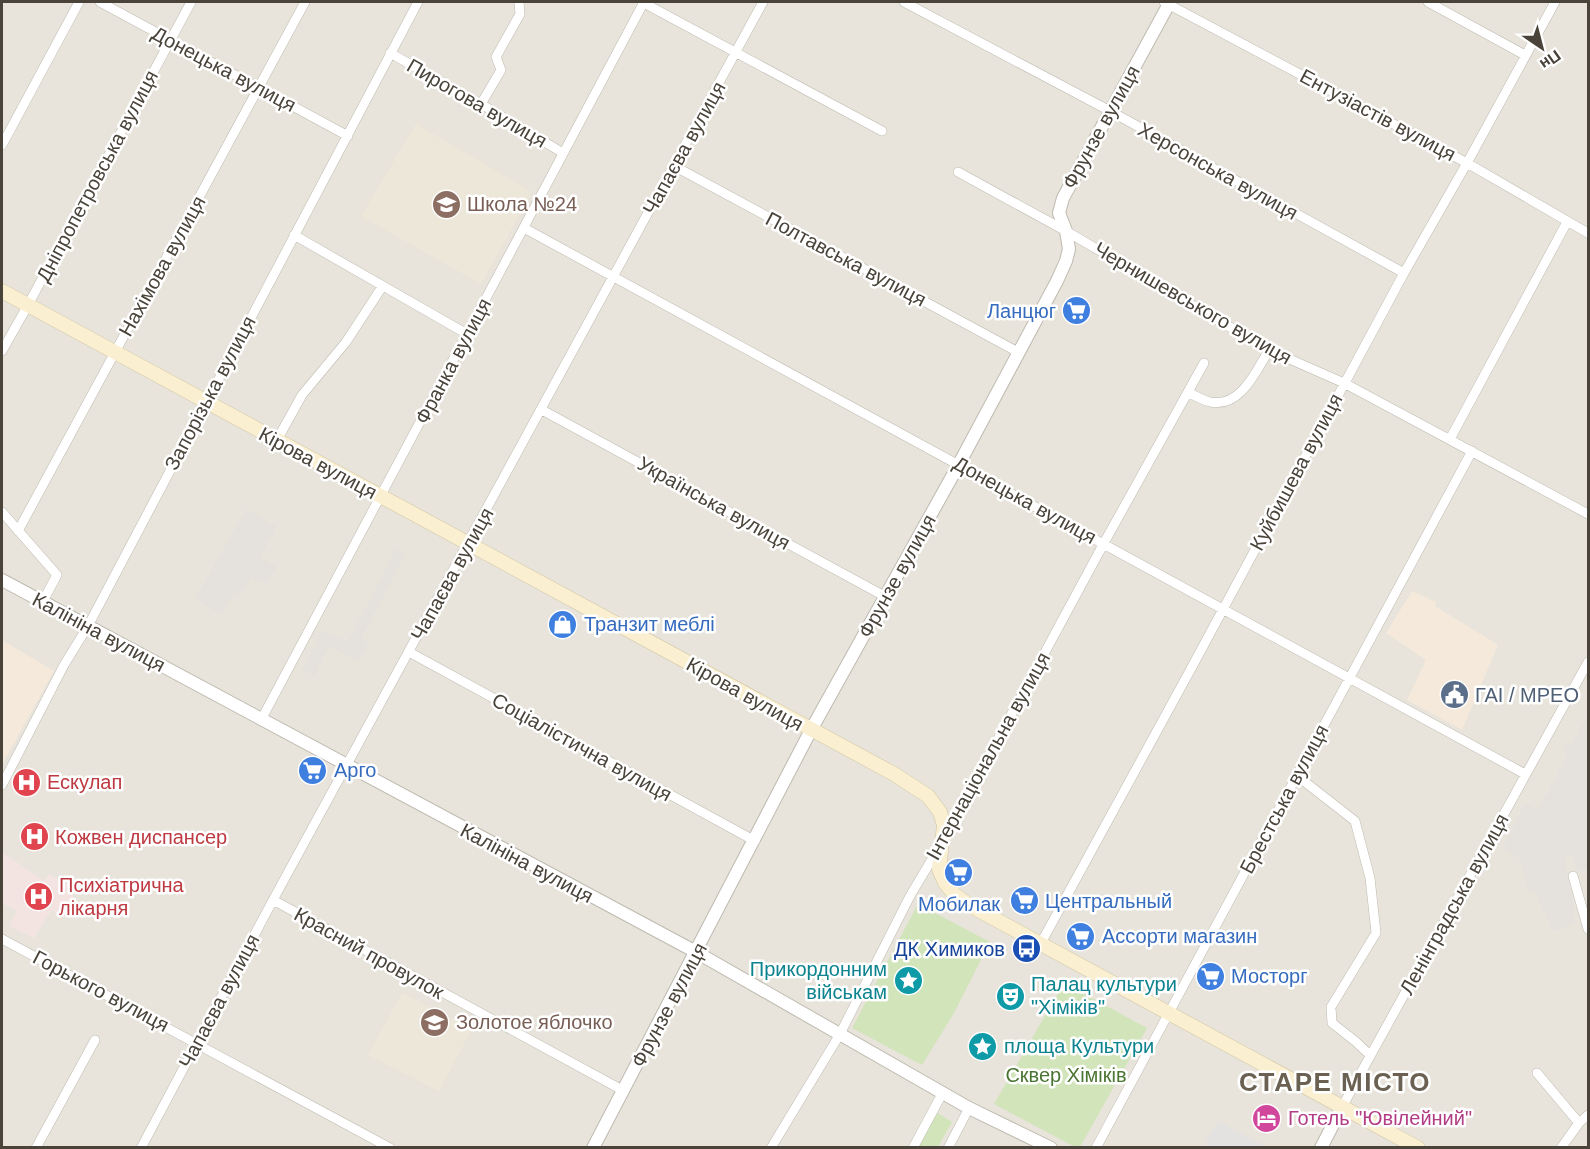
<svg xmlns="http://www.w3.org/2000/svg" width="1590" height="1149" font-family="Arial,sans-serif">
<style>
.residential{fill:#e8e4db}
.commercial{fill:#f4e9da}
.industrial{fill:#e5e1dd}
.education{fill:#ece7d8}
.medical{fill:#f3e4e2}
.green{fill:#d1e4ba}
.parking{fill:#e4e2e0}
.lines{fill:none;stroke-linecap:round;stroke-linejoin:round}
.minor-casing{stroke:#bfbab0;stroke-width:10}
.tertiary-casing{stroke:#bfbab0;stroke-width:14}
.secondary-casing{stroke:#cfc4a1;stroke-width:15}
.minor{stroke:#fff;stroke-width:9}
.tertiary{stroke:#fff;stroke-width:12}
.secondary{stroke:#faf0d1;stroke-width:14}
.labels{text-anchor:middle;stroke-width:5;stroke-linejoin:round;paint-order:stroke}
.street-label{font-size:20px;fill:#49433a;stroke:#fff}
.education-label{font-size:20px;fill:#785e54;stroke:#fff;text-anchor:start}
.shop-label{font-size:20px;fill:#366cbe;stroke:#fff;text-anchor:start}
.service-label{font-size:20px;fill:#4e5e75;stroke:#fff;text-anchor:start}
.health-label{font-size:20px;fill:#be3a42;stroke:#fff;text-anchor:start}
.transit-label{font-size:20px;fill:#164399;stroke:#fff;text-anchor:end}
.culture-label{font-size:20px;fill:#0d838f;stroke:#fff;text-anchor:start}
.park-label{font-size:20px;fill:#4b7533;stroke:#fff}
.hotel-label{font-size:20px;fill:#b23c85;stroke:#fff;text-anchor:start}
.district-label{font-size:26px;font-weight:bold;letter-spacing:1.5px;fill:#6a6153;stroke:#fff}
</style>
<rect width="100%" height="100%" fill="#f5f2ec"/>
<path class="residential" d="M2 2H1588V1147H2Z"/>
<path class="commercial" d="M1412 591 1436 602 1435 606 1498 645 1462 730 1407 700 1426 660 1386 633Z
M2 640 54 671 2 765Z"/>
<path class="industrial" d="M246 509 277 527 260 557 277 567 266 585 251 577 241 595 235 592 222 615 195 599Z
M396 549 405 554 361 639 369 644 359 662 329 647 314 676 302 670 323 630 348 642Z
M1588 714V868L1577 872 1572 855 1564 857 1574 904V924L1553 931 1534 891H1529L1519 858 1503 848 1525 803 1538 810 1568 754 1562 750 1565 744 1570 747Z"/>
<path class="education" d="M416 124 532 192 481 284 361 216Z
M402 993 472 1029 439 1091 368 1055Z"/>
<path class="medical" d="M2 852 44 881 49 874 77 889 63 915 51 911 34 938 9 926 17 911 2 903Z"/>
<path class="green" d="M918 904 990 942 954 1013 922 1065 852 1028Z
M1064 983 1147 1028 1080 1147H1075L994 1104Z
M936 1112 952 1122 938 1147 917 1148Z"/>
<path class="parking" d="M1218 1121 1264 1145 1263 1148 1209 1147 1205 1144Z"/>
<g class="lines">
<defs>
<path id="minor" d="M100 2 348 136
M642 2 882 131
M904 2 1110 111 1404 273
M1164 2 1467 163 1588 233
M1428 2 1525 55
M390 53 481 104 563 153
M481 104 501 70 496 57 520 14 519 2
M2 145 79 2
M674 166 1018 352
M958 172 1066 231 1269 350 1344 383 1588 514
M524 228 1525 774
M294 235 467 334
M2 351 28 305 191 2
M1188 392C1195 396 1202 400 1210 402 1241 408 1256 371 1269 350
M542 410 886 597
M1450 439 1567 222
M277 440 302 395 346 342 382 287
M2 512 57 575 43 601
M18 531 305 2
M409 652 755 841
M261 720 644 2
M1296 775 1355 821 1370 878 1376 933 1331 1007 1332 1023 1355 1041 1370 1055
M2 785 64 665 88 626 418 2
M945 837 1104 543 1204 363
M1573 876 1588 929
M273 900 624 1091
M2 939 390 1148
M1041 943 1193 665 1404 273 1467 163 1555 2
M1537 1073 1579 1123
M1342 1107 1588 662
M36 1148 95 1040
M141 1148 273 900 763 2
M771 1148 840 1034 910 896 938 849
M913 1148 942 1094
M948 1148 969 1108
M1096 1148 1472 451
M1561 1148 1579 1123 1588 1115"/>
<path id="tertiary" d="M2 580 696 952 969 1108 1051 1148
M593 1148 811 730 959 464 1057 281 1066 261 1069 249 1066 231 1059 213 1063 198 1170 2
M1321 1148 1342 1107"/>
<path id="secondary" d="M2 291 894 774 928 796 940 812 944 825 939 869 945 883 955 895 969 905 1418 1148"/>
</defs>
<use href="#minor" class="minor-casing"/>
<use href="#tertiary" class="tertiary-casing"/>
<use href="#secondary" class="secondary-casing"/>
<use href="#minor" class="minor"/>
<use href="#tertiary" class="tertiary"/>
<use href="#secondary" class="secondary"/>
</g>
<defs>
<symbol id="school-disc" viewBox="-11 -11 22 22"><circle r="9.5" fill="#8d6e63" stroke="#fff"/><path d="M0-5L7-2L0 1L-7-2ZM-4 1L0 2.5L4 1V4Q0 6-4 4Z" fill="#fff"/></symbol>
<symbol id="supermarket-disc" viewBox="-11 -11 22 22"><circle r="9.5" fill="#3f7fe0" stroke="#fff"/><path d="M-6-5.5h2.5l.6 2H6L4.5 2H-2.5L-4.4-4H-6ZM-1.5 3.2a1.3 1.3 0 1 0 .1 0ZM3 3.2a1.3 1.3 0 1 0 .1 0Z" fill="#fff"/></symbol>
<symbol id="shop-disc" viewBox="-11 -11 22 22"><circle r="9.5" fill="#3f7fe0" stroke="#fff"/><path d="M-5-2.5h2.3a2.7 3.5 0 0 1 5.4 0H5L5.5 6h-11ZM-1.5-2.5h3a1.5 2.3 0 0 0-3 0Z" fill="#fff"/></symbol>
<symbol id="civic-disc" viewBox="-11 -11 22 22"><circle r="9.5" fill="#5c6f8a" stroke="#fff"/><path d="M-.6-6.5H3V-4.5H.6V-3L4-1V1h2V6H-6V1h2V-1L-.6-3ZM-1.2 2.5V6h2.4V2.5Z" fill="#fff"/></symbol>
<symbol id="hospital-disc" viewBox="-11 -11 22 22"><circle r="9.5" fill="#e0444e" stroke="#fff"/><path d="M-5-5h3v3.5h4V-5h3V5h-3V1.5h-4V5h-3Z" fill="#fff"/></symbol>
<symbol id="bus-disc" viewBox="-11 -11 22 22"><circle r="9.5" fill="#1a4fb4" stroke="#fff"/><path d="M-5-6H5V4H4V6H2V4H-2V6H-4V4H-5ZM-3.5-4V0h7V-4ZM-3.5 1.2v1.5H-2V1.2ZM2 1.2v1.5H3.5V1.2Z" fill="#fff"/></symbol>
<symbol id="sight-disc" viewBox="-11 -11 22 22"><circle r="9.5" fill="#0f9aa8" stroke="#fff"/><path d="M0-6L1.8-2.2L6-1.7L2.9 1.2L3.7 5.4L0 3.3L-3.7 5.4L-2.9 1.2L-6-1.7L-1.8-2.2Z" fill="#fff"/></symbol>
<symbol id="theatre-disc" viewBox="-11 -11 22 22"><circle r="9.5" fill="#0f9aa8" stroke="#fff"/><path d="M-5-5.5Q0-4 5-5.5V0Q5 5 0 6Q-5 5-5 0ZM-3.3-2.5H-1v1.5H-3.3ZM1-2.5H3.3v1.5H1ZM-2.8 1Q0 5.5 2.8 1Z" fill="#fff"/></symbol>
<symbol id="hotel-disc" viewBox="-11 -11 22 22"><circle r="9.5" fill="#d1479c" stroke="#fff"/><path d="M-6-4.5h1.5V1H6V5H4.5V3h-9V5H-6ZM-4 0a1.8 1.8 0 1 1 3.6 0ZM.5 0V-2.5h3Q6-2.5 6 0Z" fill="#fff"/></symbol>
</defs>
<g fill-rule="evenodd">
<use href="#school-disc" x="430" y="188" width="33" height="33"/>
<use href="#supermarket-disc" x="1060" y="294" width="33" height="33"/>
<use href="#shop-disc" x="546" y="608" width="33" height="33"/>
<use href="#civic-disc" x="1438" y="678" width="33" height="33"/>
<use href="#supermarket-disc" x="296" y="754" width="33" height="33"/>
<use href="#hospital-disc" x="10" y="766" width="33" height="33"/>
<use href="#hospital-disc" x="18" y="820" width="33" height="33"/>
<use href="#supermarket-disc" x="942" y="856" width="33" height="33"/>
<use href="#hospital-disc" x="22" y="880" width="33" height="33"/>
<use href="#supermarket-disc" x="1008" y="884" width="33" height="33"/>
<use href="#supermarket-disc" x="1064" y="920" width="33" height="33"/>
<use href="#bus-disc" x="1010" y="932" width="33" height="33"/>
<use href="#supermarket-disc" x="1194" y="960" width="33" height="33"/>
<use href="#sight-disc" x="892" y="964" width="33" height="33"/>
<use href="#theatre-disc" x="994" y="980" width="33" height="33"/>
<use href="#school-disc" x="418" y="1006" width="33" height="33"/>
<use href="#sight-disc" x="966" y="1030" width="33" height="33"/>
<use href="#hotel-disc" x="1250" y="1102" width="33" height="33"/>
</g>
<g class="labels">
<g class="street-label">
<text transform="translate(224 69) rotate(28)" y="7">Донецька вулиця</text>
<text transform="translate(477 103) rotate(30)" y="7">Пирогова вулиця</text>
<text transform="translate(1378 115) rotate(28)" y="7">Ентузіастів вулиця</text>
<text transform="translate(1101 127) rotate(-61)" y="7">Фрунзе вулиця</text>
<text transform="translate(684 148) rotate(-61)" y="7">Чапаєва вулиця</text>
<text transform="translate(1218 171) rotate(29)" y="7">Херсонська вулиця</text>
<text transform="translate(97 176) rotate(-62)" y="7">Дніпропетровська вулиця</text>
<text transform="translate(846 259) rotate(28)" y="7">Полтавська вулиця</text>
<text transform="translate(162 266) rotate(-61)" y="7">Нахімова вулиця</text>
<text transform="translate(1193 303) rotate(30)" y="7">Чернишевського вулиця</text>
<text transform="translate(453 361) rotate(-62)" y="7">Франка вулиця</text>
<text transform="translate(210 393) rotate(-62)" y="7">Запорізька вулиця</text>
<text transform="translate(318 463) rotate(28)" y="7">Кірова вулиця</text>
<text transform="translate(1296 472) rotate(-62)" y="7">Куйбишева вулиця</text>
<text transform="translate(1025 500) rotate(29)" y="7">Донецька вулиця</text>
<text transform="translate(714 503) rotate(29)" y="7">Українська вулиця</text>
<text transform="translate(452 574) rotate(-61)" y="7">Чапаєва вулиця</text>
<text transform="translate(897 576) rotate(-61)" y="7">Фрунзе вулиця</text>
<text transform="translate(99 632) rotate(28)" y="7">Калініна вулиця</text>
<text transform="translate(745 694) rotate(29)" y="7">Кірова вулиця</text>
<text transform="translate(582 747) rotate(29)" y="7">Соціалістична вулиця</text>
<text transform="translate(988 756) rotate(-61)" y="7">Інтернаціональна вулиця</text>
<text transform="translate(1284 799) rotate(-62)" y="7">Брестська вулиця</text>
<text transform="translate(527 863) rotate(28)" y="7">Калініна вулиця</text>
<text transform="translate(1454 904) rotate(-61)" y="7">Ленінградська вулиця</text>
<text transform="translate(369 953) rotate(29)" y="7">Красний провулок</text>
<text transform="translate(101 991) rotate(28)" y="7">Горького вулиця</text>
<text transform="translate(219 1001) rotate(-62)" y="7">Чапаєва вулиця</text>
<text transform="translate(669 1005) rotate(-62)" y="7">Фрунзе вулиця</text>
</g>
<g class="education-label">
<text x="467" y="211">Школа №24</text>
<text x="456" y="1029">Золотое яблочко</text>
</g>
<g class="shop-label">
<text x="1056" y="318" text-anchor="end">Ланцюг</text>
<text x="584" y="631">Транзит меблі</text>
<text x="334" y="777">Арго</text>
<text x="1045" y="908">Центральный</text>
<text x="959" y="911" text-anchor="middle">Мобилак</text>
<text x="1102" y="943">Ассорти магазин</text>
<text x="1231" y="983">Мосторг</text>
</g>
<g class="service-label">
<text x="1475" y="702">ГАІ / МРЕО</text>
</g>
<g class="health-label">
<text x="47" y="789">Ескулап</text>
<text x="55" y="844">Кожвен диспансер</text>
<text x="59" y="892">Психіатрична<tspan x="59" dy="23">лікарня</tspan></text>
</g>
<g class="transit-label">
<text x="1005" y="956">ДК Химиков</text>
</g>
<g class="culture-label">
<text x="887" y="976" text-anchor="end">Прикордонним<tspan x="887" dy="23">військам</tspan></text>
<text x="1031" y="991">Палац культури<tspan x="1031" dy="23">"Хіміків"</tspan></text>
<text x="1004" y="1053">площа Культури</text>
</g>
<g class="park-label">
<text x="1066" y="1082">Сквер Хіміків</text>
</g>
<g class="hotel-label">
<text x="1288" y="1125">Готель "Ювілейний"</text>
</g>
<g class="district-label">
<text x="1335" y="1091">СТАРЕ МІСТО</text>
</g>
</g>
<rect width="1590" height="1149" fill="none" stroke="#49433a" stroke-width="6"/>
<g transform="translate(1542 48) rotate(145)" stroke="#ffffff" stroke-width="4.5" paint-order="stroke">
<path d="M0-4.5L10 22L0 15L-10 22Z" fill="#49433a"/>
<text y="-9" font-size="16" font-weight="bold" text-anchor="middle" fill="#49433a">Пн</text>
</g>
</svg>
